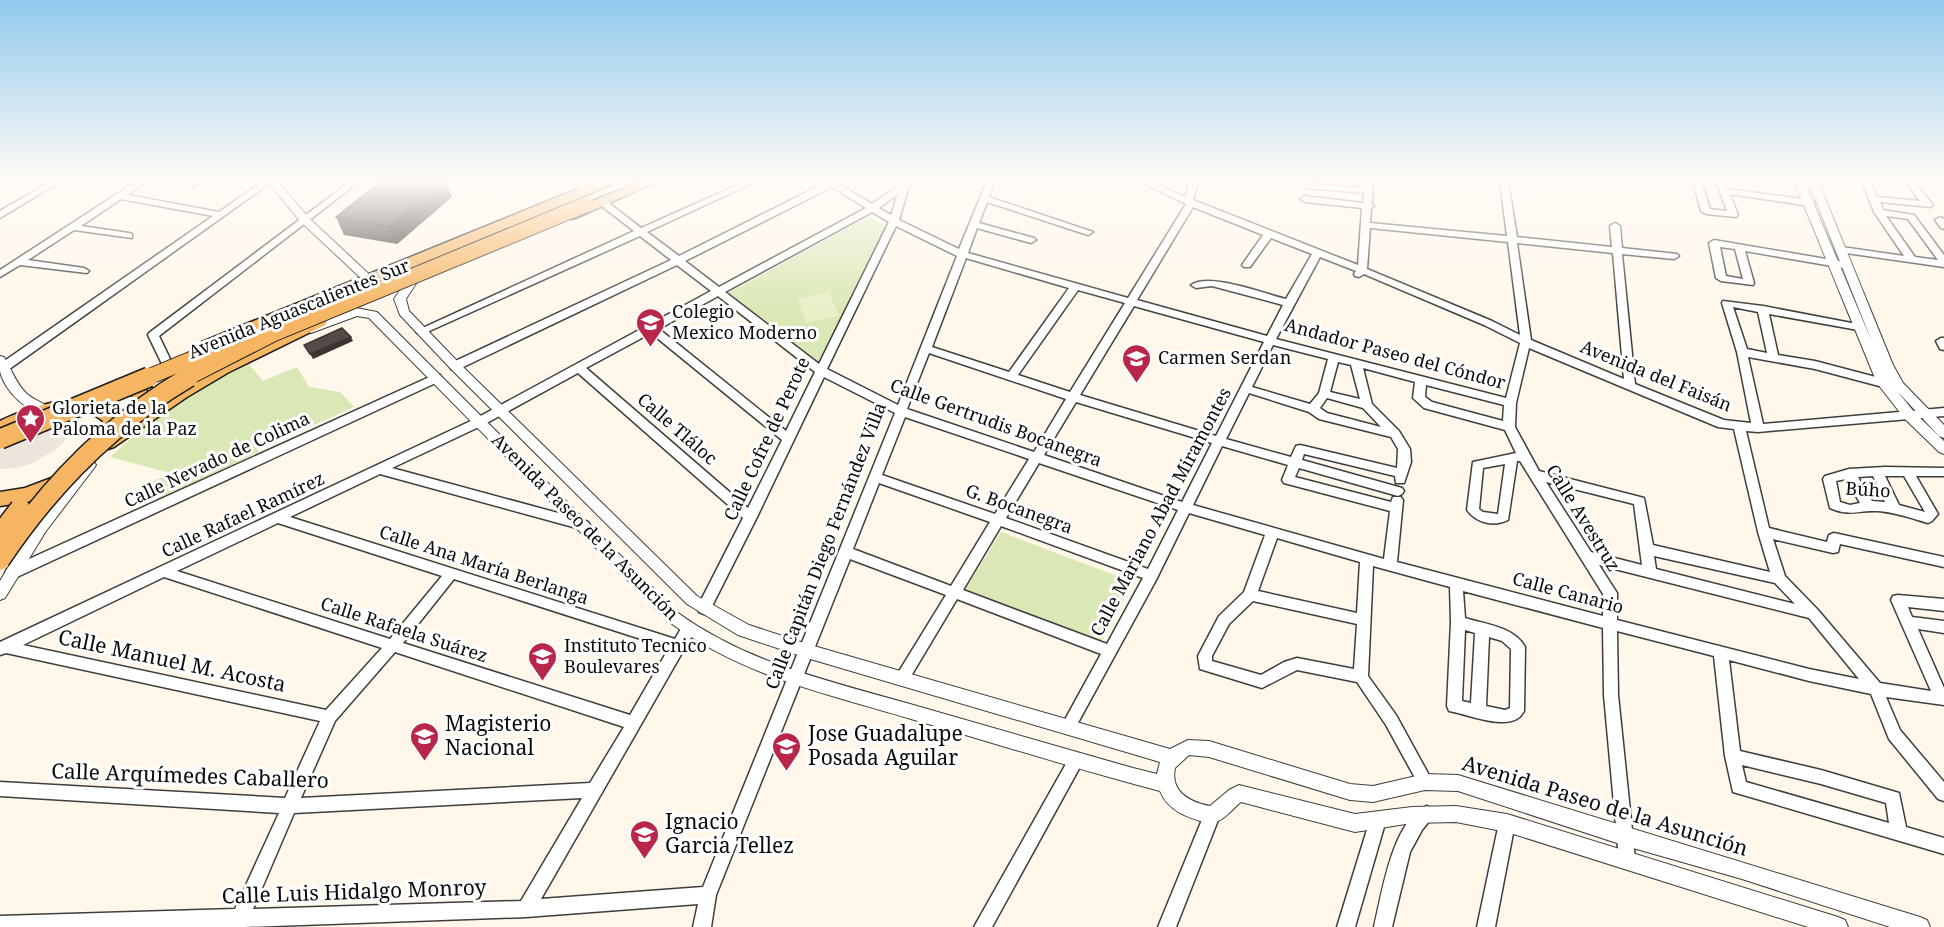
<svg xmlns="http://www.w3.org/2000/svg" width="1944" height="927" font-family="'Noto Serif',serif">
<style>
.green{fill:#dae8b5}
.pitch{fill:#e9efc7}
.plaza{fill:#ede5db}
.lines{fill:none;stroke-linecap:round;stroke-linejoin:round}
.minor-casing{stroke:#3e3e3e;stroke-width:3}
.tertiary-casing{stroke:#3e3e3e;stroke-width:2}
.primary-casing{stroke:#1c1c1c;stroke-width:3}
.minor{fill:#fff;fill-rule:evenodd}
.tertiary{fill:#fff;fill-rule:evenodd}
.primary{fill:#f6b563;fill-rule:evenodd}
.primary-bridge-far1-casing{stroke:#1c1c1c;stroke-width:17;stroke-linecap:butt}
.primary-bridge-casing{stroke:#1c1c1c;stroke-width:22;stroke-linecap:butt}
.primary-bridge-far1{stroke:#f6b563;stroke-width:15}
.primary-bridge{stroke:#f6b563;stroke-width:19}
.wall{fill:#48403e}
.shaded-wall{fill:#3b3432}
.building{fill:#544a48;stroke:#3b3432;stroke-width:1.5}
.labels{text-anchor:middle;stroke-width:6;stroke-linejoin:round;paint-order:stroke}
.street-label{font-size:18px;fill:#0b0b0b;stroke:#fff}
.poi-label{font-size:18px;fill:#0b0b0b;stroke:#fff;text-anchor:start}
.near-street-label{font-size:21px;fill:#0b0b0b;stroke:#fff}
.near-poi-label{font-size:21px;fill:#0b0b0b;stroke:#fff;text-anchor:start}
</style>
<rect width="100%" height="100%" fill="#fff7ea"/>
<path class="green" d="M869 216 887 228 817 366 725 295Z
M247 362 263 381 297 367 309 387 340 392 354 407 290 436 279 425 250 439 259 452 158 501 152 482 170 473 110 457C151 419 198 388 247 362Z
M1001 532 1133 582 1101 642 965 590Z"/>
<path class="pitch" d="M829 292 839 316 806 323 797 299Z"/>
<path class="plaza" d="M60 420 66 424 69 431 66 439 58 448 33 463 18 468 0 469V435Z"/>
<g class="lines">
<defs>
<path id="minor" d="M51 181H61L0 218V211Z
M137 181H147L128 195 219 212 263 181H273L8 370H0V364L213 216 121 199 81 226 129 233 132 234V238L74 230 28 260 84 268 89 271 87 273 20 265 0 277V270Z
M192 181H201L193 187 189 184Z
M351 181H360L159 336 172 363 171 366H163L148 335 149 333Z
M571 181H580L591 190 590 192H584Z
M746 181H757L647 232 679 256 825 183 824 181H841L839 184 872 204 905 181H915L909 186 899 220 959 249 987 181H995L989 197 1093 232 1088 235 1085 234 987 202 979 223 1034 238 1036 240 1031 243 977 228 968 253 1128 298 1186 204 1138 181H1149L1185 197 1190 181H1198L1193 200 1358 265 1362 208 1305 202 1300 199 1305 196 1363 203 1364 193 1307 188 1304 187V183L1364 188 1365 181H1373L1372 204 1374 206 1371 208 1370 223 1507 236 1500 181H1508L1517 237 1612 247 1610 226 1615 223 1620 226 1622 248 1677 254 1679 256 1674 259 1622 254 1635 384 1724 420 1751 423 1737 352 1722 303 1723 301 1763 306 1862 325 1863 327 1862 329 1858 330 1769 314 1778 355 1815 361 1887 380 1889 383 1883 387 1815 369 1748 357 1763 424 1944 408V416L1758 432 1746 431 1769 528 1827 542 1829 535 1834 533 1944 557V567L1840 544 1838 552 1833 553 1773 539 1785 576 1818 610 1880 683 1931 691 1891 600 1893 596 1898 595 1944 599V611L1908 607 1912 617 1944 621V633L1918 629 1944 688V705L1886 697 1900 730 1944 782V801L1938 799 1889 739 1871 694 1809 681 1729 660 1740 751 1821 770 1899 793 1906 827 1944 838V854L1733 792 1725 756 1714 656 1617 631 1618 695 1635 859 1633 865 1627 867 1621 865 1619 859 1604 695 1603 628 1463 591 1465 618C1484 624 1515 627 1525 647L1524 711C1514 733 1472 716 1454 712L1449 711 1447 706 1451 622 1450 587 1373 566 1368 676 1396 715 1430 777 1433 782 1430 787 1425 789 1420 787 1386 725 1357 682 1297 670 1262 688 1200 669 1198 656 1219 616 1244 592 1265 535 1189 513 1156 580 1074 730 1069 732 1064 730 1062 725 1101 654 957 599 908 681 903 683 898 681 896 677 898 673 946 595 850 559 716 895 711 927H693L698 904 526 917 245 927H0V916L235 909 279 813 0 796V782L285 798 320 721 6 653 0 655V642L475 419 711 291 677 265 459 369H451L450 366 451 363 671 260 640 236 425 333H417L416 331 634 231 599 204V200H605L641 228ZM832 187 866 208 719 287 685 261ZM898 194 891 215 879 208ZM1193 207 1263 235 1242 265 1244 267H1250L1271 238 1312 254 1286 299C1265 294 1209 272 1191 285L1196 288 1212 286 1283 305 1267 336 1137 300ZM872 212 889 222 819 364 725 292ZM896 226 957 256 898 405 827 369ZM1370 228 1508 242 1520 335 1492 321 1367 269ZM1517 243 1613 253 1624 379 1531 340ZM1320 257 1356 271 1354 274 1355 276 1359 277 1364 274 1484 325 1520 343 1506 398 1276 339ZM966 258 1069 288 1009 372 932 347ZM1078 290 1125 303 1070 392 1018 375ZM718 296 815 372 786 431 659 329ZM1134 306 1264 342 1216 436 1080 395ZM1733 307 1758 312 1767 353 1747 349ZM651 333 782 440 748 508 586 368ZM1273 345 1328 359 1319 393 1310 404 1252 387ZM1529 348 1718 427 1734 429 1758 532 1770 572 1653 545 1644 498 1539 471 1515 427 1516 403ZM929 353 1066 399 1034 452 907 409ZM1338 362 1351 365 1360 399 1330 392ZM1363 368 1415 382 1413 398 1424 408 1505 430 1516 453 1473 462 1467 510C1476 523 1494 527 1508 520L1517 461H1520L1603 594V616L1397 562 1403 500 1401 497H1393L1391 502 1295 477 1299 468 1398 496 1402 494 1404 491 1402 488 1302 460 1304 454 1395 476 1396 483H1404L1411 462 1410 449 1399 431 1372 404ZM578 373 743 518 697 608 699 612 704 614 709 612 757 517 824 377 895 413 703 887 541 899 683 651 685 650 695 629 693 625 688 623 683 625 675 639 290 517 380 474 584 530 588 528 590 525 588 522 584 520 392 468 483 425ZM1426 385 1504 405 1503 421 1432 402 1425 397ZM1249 393 1309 412 1319 419 1391 437 1398 449 1397 468 1300 445 1296 446 1291 457 1226 439ZM1327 398 1363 408 1381 427 1327 413 1320 408ZM1076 402 1212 443 1182 502 1044 455ZM905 417 1029 459 995 514 882 475ZM1222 446 1288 465 1282 480 1284 483 1390 511 1384 559 1193 505ZM1039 463 1178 510 1148 569 1006 518ZM1505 464 1498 514 1483 512 1479 509 1483 468ZM1546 482 1634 504 1642 565 1591 552ZM879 483 990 522 951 586 853 549ZM278 523 442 576 390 639 177 571ZM1001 526 1143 578 1107 644 963 590ZM1277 538 1360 562 1357 613 1258 591ZM1654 556 1775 583 1795 604 1656 569ZM1599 565 1809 618 1859 679 1809 669 1617 620V593ZM164 577 382 648 326 710 23 645ZM454 579 669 648 630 715 403 643ZM1253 601 1357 624 1354 669 1297 658 1284 662 1261 675 1212 661V656L1229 624ZM1465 630 1475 633 1471 703 1462 701ZM1489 637 1502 641 1511 649 1510 708 1505 710 1486 706ZM395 652 624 727 590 783 301 798 335 721ZM1742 765 1821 784 1886 803 1889 823 1746 782ZM582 798 521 901 253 909 294 813Z
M1693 181H1701L1710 209 1727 211 1716 181H1724L1727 189 1810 200 1815 203 1810 206 1730 194 1738 215 1736 217 1706 214 1701 211Z
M1862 181H1870L1877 197 1920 201 1905 181H1913L1933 205 1931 207 1880 202 1883 210 1914 215 1944 255V267L1839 252 1837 250 1842 247 1904 256 1874 212ZM1886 216 1908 219 1938 260 1915 257Z
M1940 217 1944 219V229L1941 228 1935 220Z
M1714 240 1844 262 1849 265 1844 268 1745 251 1754 283 1753 285 1721 281 1716 278 1709 243ZM1720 247 1735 249 1743 279 1726 276Z
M1941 338H1944V350L1940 349 1936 341Z
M436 374 440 375 442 378 440 381 17 577 12 578 7 577 5 573 7 569Z
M1885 467 1944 468V476H1916L1938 514 1932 521 1928 523C1911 518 1894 512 1877 511 1857 510 1851 517 1830 508L1823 479 1825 476 1849 469ZM1873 476 1885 502 1872 501 1858 477ZM1885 476H1904L1925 512 1899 505ZM1846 479 1860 503 1850 505 1840 502 1836 481Z
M1076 753 1081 755 1084 760 1081 765 992 927H974L1071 755Z
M1427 806 1433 809 1435 814 1422 830 1410 852 1392 927H1374C1382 895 1392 820 1427 806Z
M1212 807 1218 810 1220 815 1176 927H1158L1206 810Z
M1378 812 1384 815 1386 820 1355 927H1337L1370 820 1372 815Z
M1507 815 1513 818 1515 823 1495 927H1477L1499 823 1501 818Z"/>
<path id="tertiary" d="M267 181H277L309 218 373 278V282H365L301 222Z
M1794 181H1804L1872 342 1808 181H1818L1893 365 1903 383 1944 425V438L1939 436 1897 391 1915 413 1944 441V454L1939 452 1905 419 1877 383Z
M411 279 417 282 406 299 409 311 459 363 697 596 749 625 807 644 1170 749 1188 740 1209 741 1350 784 1373 786 1425 774 1458 775 1920 917 1927 920 1930 927H1890L1742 879 1626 846 1458 791 1425 790 1373 802 1350 800 1209 757 1189 755 1175 768C1170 792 1190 802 1210 806L1229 790 1239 785 1355 814 1412 807 1456 806 1507 814 1838 917 1845 920 1848 927H1808L1507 832 1456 822 1412 823 1355 832 1241 802C1231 810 1222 824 1208 823 1188 818 1168 811 1160 791 1076 769 994 743 911 719 825 693 741 676 668 621L369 318 357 316 311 333 305 329 307 326 356 308 377 312 678 613C749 664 827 680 910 704 984 725 1058 747 1133 768L1157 774 1160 762 807 658 738 635 687 604 451 369 400 315 394 299 407 280Z
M0 356 4 357C12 370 16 384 27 394 35 401 46 403 51 410L50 413C30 418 3 389 0 371 0 366 0 361 0 356Z
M89 460 94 462 96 465 94 468 46 531 5 598 0 600V581L15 556 47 508 84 462Z"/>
<path id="primary" d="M597 181H615L613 184 214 350 208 351 200 346 202 342Z
M641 181H659L576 218 571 219 564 215 566 212Z
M319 317 327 322 325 325 229 372 187 397 114 447 108 449 102 447 99 443 104 430 103 421C71 394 32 426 0 435V421L4 419C33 406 111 378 121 427L153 405 133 399 129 387C135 377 144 367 156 370L158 374 146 388 147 392 169 393 217 364Z
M62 474 68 476 71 481 68 486 27 502 0 506V492L25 488Z"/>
</defs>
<use href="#minor" class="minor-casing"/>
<use href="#tertiary" class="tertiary-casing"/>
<use href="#primary" class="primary-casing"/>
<use href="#minor" class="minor"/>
<use href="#tertiary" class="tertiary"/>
<use href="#primary" class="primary"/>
<defs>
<path id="primary-bridge-far1" d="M146 378 228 344
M187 378 273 334 585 205"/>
<path id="primary-bridge" d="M0 439 149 377
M0 534 20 508
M0 560C50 485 111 423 189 377"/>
</defs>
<use href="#primary-bridge-far1" class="primary-bridge-far1-casing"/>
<use href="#primary-bridge" class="primary-bridge-casing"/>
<use href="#primary-bridge-far1" class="primary-bridge-far1"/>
<use href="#primary-bridge" class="primary-bridge"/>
</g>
<path class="wall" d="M381 181H445L452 197 397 244 344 235 336 217Z"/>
<path class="shaded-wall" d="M444 181H445L452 197 397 244 389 227Z
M351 337 353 341 313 359 310 354Z"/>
<path class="building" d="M381 181H444L389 227 336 217Z
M342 328 351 337 310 354 304 345Z"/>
<linearGradient id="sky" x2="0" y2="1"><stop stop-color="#91c9ed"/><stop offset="0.58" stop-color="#fffbf6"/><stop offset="1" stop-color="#fffbf6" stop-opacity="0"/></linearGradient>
<rect width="1944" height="311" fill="url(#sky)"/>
<defs>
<symbol id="school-pin" viewBox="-11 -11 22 30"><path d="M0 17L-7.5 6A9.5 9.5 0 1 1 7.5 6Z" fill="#b8264b" stroke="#fff"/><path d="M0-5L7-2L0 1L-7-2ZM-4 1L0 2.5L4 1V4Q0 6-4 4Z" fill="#fff"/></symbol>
<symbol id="sight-pin" viewBox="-11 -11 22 30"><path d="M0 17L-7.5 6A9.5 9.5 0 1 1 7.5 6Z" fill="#b8264b" stroke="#fff"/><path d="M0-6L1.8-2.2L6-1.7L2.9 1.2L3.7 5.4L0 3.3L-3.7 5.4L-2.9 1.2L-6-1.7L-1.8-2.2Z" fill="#fff"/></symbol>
<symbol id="university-pin" viewBox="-11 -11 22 30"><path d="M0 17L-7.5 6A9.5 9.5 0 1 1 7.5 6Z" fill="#b8264b" stroke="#fff"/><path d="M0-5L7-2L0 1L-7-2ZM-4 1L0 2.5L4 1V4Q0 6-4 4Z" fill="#fff"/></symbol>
</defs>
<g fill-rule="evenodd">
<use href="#school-pin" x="634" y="306" width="33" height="45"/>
<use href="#school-pin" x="1120" y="342" width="33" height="45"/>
<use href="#sight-pin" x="14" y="402" width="33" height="45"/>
<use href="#university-pin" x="526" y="640" width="33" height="45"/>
<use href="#school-pin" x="408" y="720" width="33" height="45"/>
<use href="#school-pin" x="770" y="730" width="33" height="45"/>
<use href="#school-pin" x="628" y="818" width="33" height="45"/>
</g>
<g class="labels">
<g class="street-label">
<text transform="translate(299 309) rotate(-22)" y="6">Avenida Aguascalientes Sur</text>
<text transform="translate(1395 354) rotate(15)" y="6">Andador Paseo del Cóndor</text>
<text transform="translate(1656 376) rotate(22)" y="6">Avenida del Faisán</text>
<text transform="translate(996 423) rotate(20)" y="6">Calle Gertrudis Bocanegra</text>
<text transform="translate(677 429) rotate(41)" y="6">Calle Tláloc</text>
<text transform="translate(767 439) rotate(-65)" y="6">Calle Cofre de Perote</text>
<text transform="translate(217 460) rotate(-25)" y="6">Calle Nevado de Colima</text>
<text transform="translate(1868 490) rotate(4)" y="6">Búho</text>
<text transform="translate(1019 509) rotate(20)" y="6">G. Bocanegra</text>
<text transform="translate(1161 512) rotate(-62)" y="6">Calle Mariano Abad Miramontes</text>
<text transform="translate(243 515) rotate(-25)" y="6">Calle Rafael Ramírez</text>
<text transform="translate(1583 518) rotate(58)" y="6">Calle Avestruz</text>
<text transform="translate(585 527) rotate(45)" y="6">Avenida Paseo de la Asunción</text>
<text transform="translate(826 546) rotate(-69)" y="6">Calle Capitán Diego Fernández Villa</text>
<text transform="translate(484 565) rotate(18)" y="6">Calle Ana María Berlanga</text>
<text transform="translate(1568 593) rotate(15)" y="6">Calle Canario</text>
<text transform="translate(404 630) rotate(18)" y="6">Calle Rafaela Suárez</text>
</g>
<g class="poi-label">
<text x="672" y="318">Colegio<tspan x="672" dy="21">Mexico Moderno</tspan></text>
<text x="1158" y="364">Carmen Serdan</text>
<text x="52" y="414">Glorieta de la<tspan x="52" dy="21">Paloma de la Paz</tspan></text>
<text x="564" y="652">Instituto Tecnico<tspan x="564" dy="21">Boulevares</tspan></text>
</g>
<g class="near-street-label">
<text transform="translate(172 661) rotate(12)" y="7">Calle Manuel M. Acosta</text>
<text transform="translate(190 776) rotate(2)" y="7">Calle Arquímedes Caballero</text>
<text transform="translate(1605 806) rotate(17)" y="7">Avenida Paseo de la Asunción</text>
<text transform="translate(354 892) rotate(-2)" y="7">Calle Luis Hidalgo Monroy</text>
</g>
<g class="near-poi-label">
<text x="445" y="731">Magisterio<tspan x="445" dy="24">Nacional</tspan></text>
<text x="808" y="741">Jose Guadalupe<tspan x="808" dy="24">Posada Aguilar</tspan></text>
<text x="665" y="829">Ignacio<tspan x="665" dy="24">Garcia Tellez</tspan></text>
</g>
</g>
</svg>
